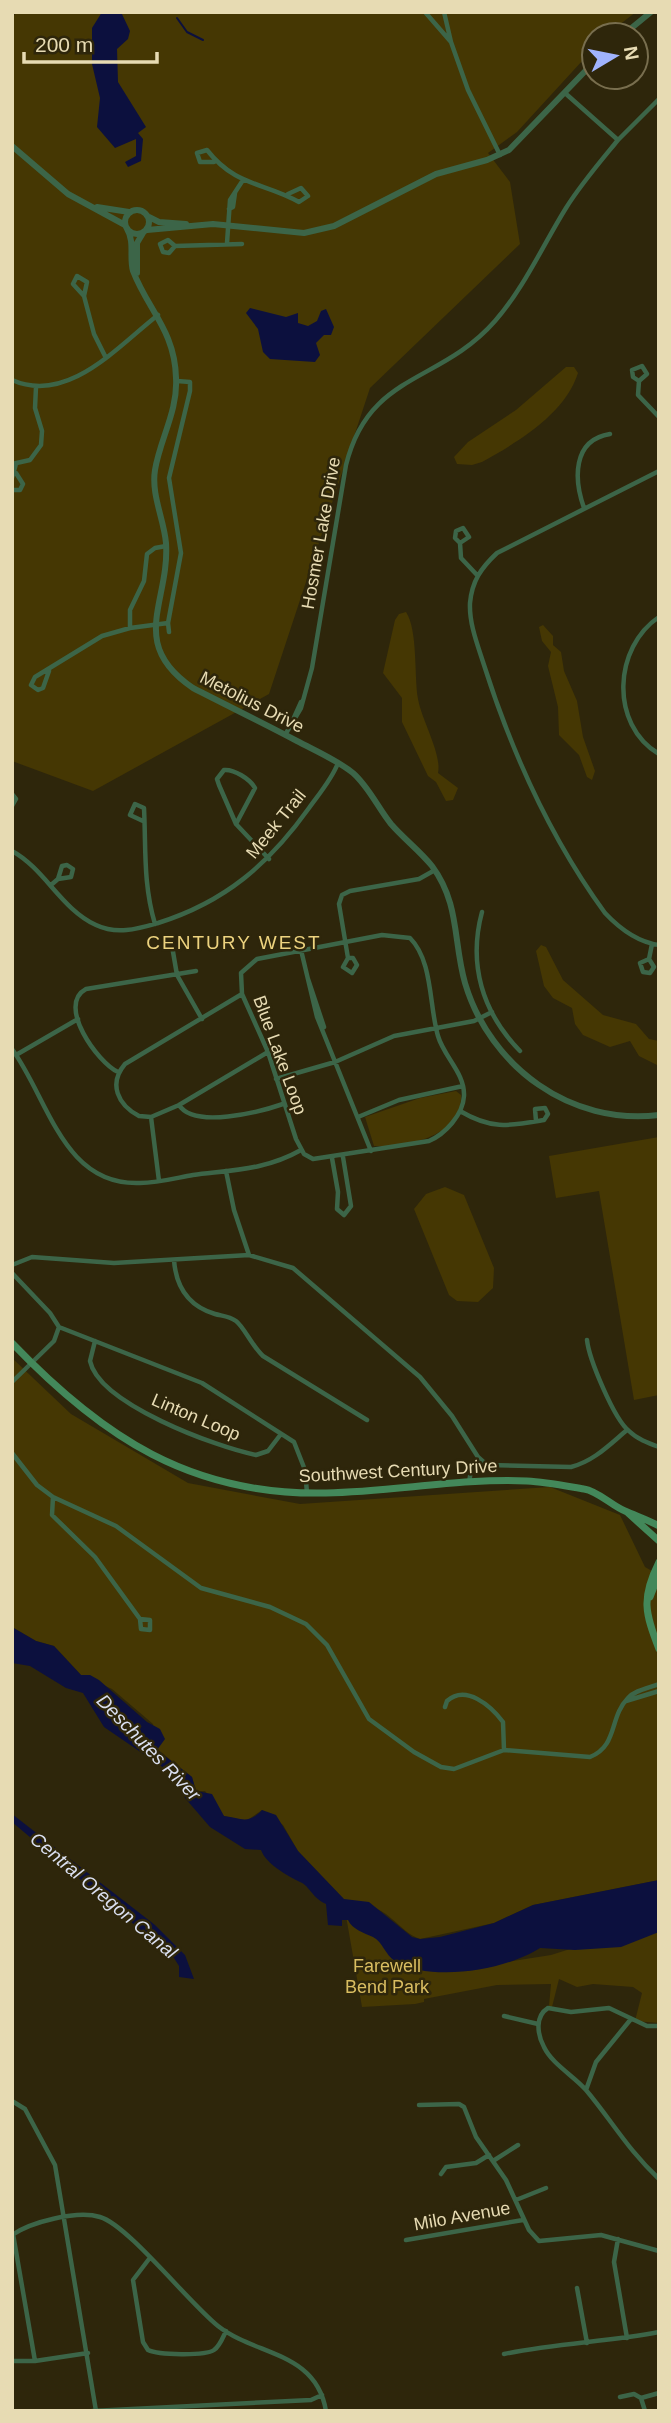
<svg xmlns="http://www.w3.org/2000/svg" width="671" height="2423" font-family="Arial,sans-serif">
<style>
.green{fill:#453703}
.water{fill:#0c103e}
.lines{fill:none;stroke-linecap:round;stroke-linejoin:round}
.stream{stroke:#0c103e;stroke-width:2}
.minor{stroke:#3c6548;stroke-width:4.5}
.tertiary{stroke:#3c6548;stroke-width:6}
.secondary{stroke:#43885a;stroke-width:7}
.labels{text-anchor:middle;stroke-width:5;stroke-linejoin:round;paint-order:stroke}
.street-label{font-size:18px;fill:#e7dbb3;stroke:#2e260b}
.park-label{font-size:18px;fill:#d9bd61;stroke:#2e260b}
.neighbourhood-label{font-size:19px;letter-spacing:2px;fill:#edd37f;stroke:#2e260b}
.water-label{font-size:19px;font-style:italic;fill:#dadff0;stroke:#2e260b}
</style>
<rect width="100%" height="100%" fill="#2e260b"/>
<path class="green" d="M16 12H636L606 35H594V48L517 132 488 153 510 182 520 244 370 388 269 694 93 791 12 761V20Z
M566 367H574L578 373C565 414 518 442 482 462L472 465 457 464 454 457 468 442 516 410Z
M406 612C418 630 414 676 418 699 422 721 442 754 438 773L458 788 453 800 446 801 436 782 428 776 402 722V698L383 673 395 620 399 614Z
M543 625 553 636V645L561 652 564 671 577 701 583 737 595 771 592 780 587 777 579 755 559 735 558 707 548 666 551 652 542 641 539 627Z
M541 945 546 947 563 980 603 1015 636 1024 649 1039 659 1041V1066L639 1056 630 1041 610 1047 583 1035 575 1024 572 1008 553 998 544 986 536 951Z
M456 1091 461 1095C463 1137 406 1147 374 1146L365 1117 420 1098Z
M659 1137V1395L634 1400 599 1191 556 1198 549 1156Z
M445 1187 464 1195 494 1268 493 1288 478 1302 457 1301 449 1295 414 1209 426 1194Z
M12 1358 71 1414 188 1483 300 1504 550 1487 620 1515 645 1567 659 1575V1880L533 1905 494 1923 420 1939C408 1935 402 1927 392 1919 378 1906 362 1903 344 1900L298 1851 283 1825 262 1810 246 1821 224 1816 205 1791H196L192 1777 157 1749 153 1724 112 1689 81 1675 54 1646 36 1641 12 1627Z
M346 1916 494 1964 551 1955 659 1921V2023L635 2021 642 1993 633 1987 593 1984 577 1987 559 1979 552 2007 549 2006 551 1984 497 1985 424 1999V2002L415 2004 362 2007Z"/>
<path class="water" d="M102 12H121L130 31 128 39 117 49 118 82 146 127 138 133 143 139 141 161 128 167 125 162 136 156V139L115 148 97 127 100 98 92 64V28Z
M250 308 286 317 298 313V323L308 326 317 321 321 311 326 309 334 327 331 335H324L316 343 320 355 315 362 270 359 263 352 258 329 246 313Z
M12 1627 36 1641 54 1646 81 1675H90L99 1680 147 1722 160 1729 165 1739 157 1750 192 1777 196 1791 212 1794 224 1816C241 1818 248 1825 262 1810L276 1815 298 1851 344 1899 369 1902 412 1937 420 1939 440 1937 494 1923 533 1905 659 1880V1932L621 1947 575 1950 540 1948C506 1970 432 1983 395 1961 385 1955 383 1942 373 1937 364 1933 352 1929 348 1920H342V1926L328 1925 326 1904C312 1898 310 1886 300 1882 288 1876 266 1864 261 1850L245 1849 210 1827 185 1798 177 1777 104 1727 83 1693 66 1688 30 1666 12 1663Z
M12 1814 155 1925 185 1955 194 1979 179 1977V1966L174 1958 12 1822Z"/>
<g class="lines">
<path class="stream" d="M177 18 187 32 203 40"/>
<path class="minor" d="M425 12 451 42 444 12
M451 42 468 90 500 155
M618 140 659 99
M214 162H200L197 153 207 150C236 187 264 182 299 202L308 196 301 188 288 194
M229 209 233 207 235 193
M227 243 230 200 243 180
M175 246 168 240 160 244 163 252 169 253 175 246 242 244
M84 296 87 282 77 276 73 284 84 296 94 334 105 356
M12 380C68 405 118 346 158 315
M639 381 633 377 632 370 642 366 647 374 639 381 638 395 659 417
M12 464 30 460 41 445 42 431 35 408 36 387
M659 471 497 553C481 568 472 581 470 603 469 624 478 646 484 665 512 753 551 839 605 913 620 929 637 942 659 945
M12 478 16 464
M12 490H20L23 484 16 473
M584 508C574 480 572 440 610 434
M460 543 469 537 463 528 456 531 455 538 460 543 461 558 477 575
M659 617C614 647 609 724 659 754
M130 628V610L144 581 147 554 155 548 166 546
M169 632 168 623 181 553 169 478 190 391V382L177 381
M49 671 43 688 38 690 31 685 35 677 102 636 130 628 168 623
M292 722 301 702
M285 735 301 708 312 668 346 465C369 372 440 384 495 321 524 288 543 245 566 208 581 184 600 162 618 140L565 93
M12 794 16 799 12 806
M143 821 130 815 135 804 144 808C146 847 143 884 155 924
M236 824 255 788C250 779 234 769 224 770L217 779 219 785 236 824 269 859
M12 851C45 869 61 909 96 925 117 935 137 929 158 923 225 902 269 864 309 808 319 794 332 779 338 763
M51 885 58 879 71 877 73 869 67 865 62 866 58 879
M482 912C468 964 482 1012 520 1051
M382 935 410 938C433 961 429 1006 438 1036 444 1057 465 1073 464 1096 463 1115 445 1134 429 1141L313 1159 304 1154 296 1139 268 1052 242 994 241 973 257 959Z
M172 946 177 975 202 1019
M301 950 317 1017 371 1151
M348 958H353L357 965 352 973 343 967 348 958 339 904 342 895 350 891 419 879 435 870
M649 959 640 963 643 972 650 973 654 967 649 959 652 944
M308 979 324 1027
M242 994 125 1064C108 1084 118 1105 139 1116L151 1117 179 1105 268 1052
M12 1049C49 1100 63 1186 140 1183 158 1183 176 1178 193 1175 232 1170 266 1170 301 1150
M16 1055 78 1019
M118 1072C98 1063 56 1005 86 989L196 971
M276 1079 335 1062 394 1036 474 1021 492 1012
M179 1105C194 1129 260 1112 283 1104
M460 1111C492 1130 509 1126 544 1120L548 1114 545 1108 535 1109 536 1121
M151 1117 159 1181
M358 1117 399 1100 463 1086
M332 1158 338 1192 337 1209 344 1215 351 1206 343 1157
M226 1171 234 1210 249 1255
M174 1260C176 1287 188 1306 215 1314 222 1316 229 1316 236 1321 244 1327 252 1346 263 1356L367 1420
M12 1265 32 1257 114 1263 249 1255 293 1268 420 1377 452 1416 478 1457 487 1465 571 1467C594 1461 609 1445 627 1430
M12 1273 50 1313 59 1327 54 1341 12 1382
M59 1327 202 1383 294 1442 305 1470 307 1493
M587 1340C589 1359 614 1419 629 1431 637 1439 648 1443 659 1447
M95 1341 90 1361C99 1404 216 1447 256 1455L268 1451 281 1434
M12 1453 37 1485 53 1497 116 1526 201 1588 270 1607 306 1624 327 1645 369 1719 414 1752 441 1767 454 1769 504 1750 590 1757C618 1746 609 1717 628 1698 635 1690 649 1688 659 1684
M469 1482 471 1471 480 1459
M53 1497 52 1515 95 1557 140 1619 141 1629 150 1630V1620L140 1619
M626 1701 659 1691
M445 1707 447 1701C466 1684 491 1706 503 1722L504 1750
M504 2016 538 2024
M659 2026H647L609 2008 571 2012 548 2008C535 2016 537 2034 544 2047 552 2064 574 2076 586 2090 612 2121 628 2150 659 2179
M586 2090 596 2062 631 2019
M12 2101 25 2109 55 2165 96 2411
M419 2105 459 2104 464 2107 476 2137 506 2180 529 2230 539 2241 601 2235 659 2251
M493 2161 518 2145
M441 2174 446 2167 476 2163 489 2155
M516 2200 546 2188
M13 2234 35 2361
M12 2235C31 2222 77 2210 100 2217 128 2225 189 2303 218 2326 256 2356 316 2351 326 2411
M618 2239 614 2262 627 2338
M406 2240 523 2220
M149 2259 133 2280 143 2342 148 2350C158 2355 205 2356 214 2350 220 2346 223 2337 226 2331
M577 2288 587 2343
M504 2354C556 2343 607 2342 659 2332
M12 2361H35L88 2353
M620 2397 634 2394 641 2398 645 2411
M641 2398 659 2393
M92 2411 311 2400 322 2395"/>
<path class="tertiary" d="M623 35 651 12
M12 146 68 194 125 225
M97 207 129 212
M125 222a12 12 0 1 1 24 0a12 12 0 1 1-24 0Z
M149 217 159 222 186 224
M127 229C135 242 129 257 133 271 148 310 175 331 176 378 178 411 160 439 155 470 151 495 164 519 166 543 170 602 127 643 193 688 228 706 263 723 297 741 316 751 337 760 353 773 369 787 378 808 391 824 404 839 420 851 432 866 460 904 453 941 465 983 490 1067 571 1126 659 1115
M147 230 213 224 304 233 334 226 436 174 487 160 509 150 594 62
M137 273V243L143 233"/>
<path class="secondary" d="M12 1343C102 1437 191 1496 326 1493 393 1492 460 1478 527 1481 546 1482 566 1486 584 1489 598 1491 612 1506 625 1511 636 1516 648 1520 659 1526
M628 1513 659 1541
M659 1562C641 1598 645 1613 659 1649
M650 1597 659 1574"/>
</g>
<g class="labels">
<g class="street-label">
<text transform="translate(321 533) rotate(-80)" y="6">Hosmer Lake Drive</text>
<text transform="translate(252 702) rotate(27)" y="6">Metolius Drive</text>
<text transform="translate(276 824) rotate(-51)" y="6">Meek Trail</text>
<text transform="translate(280 1055) rotate(70)" y="6">Blue Lake Loop</text>
<text transform="translate(196 1417) rotate(23)" y="6">Linton Loop</text>
<text transform="translate(398 1471) rotate(-3)" y="6">Southwest Century Drive</text>
<text transform="translate(462 2216) rotate(-10)" y="6">Milo Avenue</text>
</g>
<g class="park-label">
<text x="387" y="1972">Farewell<tspan x="387" dy="21">Bend Park</tspan></text>
</g>
<g class="neighbourhood-label">
<text x="234" y="949">CENTURY WEST</text>
</g>
<g class="water-label">
<text transform="translate(149 1747) rotate(46)" y="7">Deschutes River</text>
<text transform="translate(104 1895) rotate(40)" y="7">Central Oregon Canal</text>
</g>
</g>
<rect width="671" height="2423" fill="none" stroke="#e7dbb3" stroke-width="28"/>
<g transform="translate(615 56) rotate(80)"><circle r="33" fill="#2e260b" stroke="#786e4e" stroke-width="2"/>
<path d="M0-5L12 26L0 18L-12 26Z" fill="#a0b3fd"/>
<text y="-10" font-size="19" font-weight="bold" text-anchor="middle" fill="#e7dbb3">N</text>
</g>
<path d="M24 52v10h133v-10" fill="none" stroke="#e7dbb3" stroke-width="3.5"/>
<text x="35" y="52" font-size="21" fill="#e7dbb3" stroke="#2e260b" stroke-width="5" paint-order="stroke">200 m</text>
</svg>
